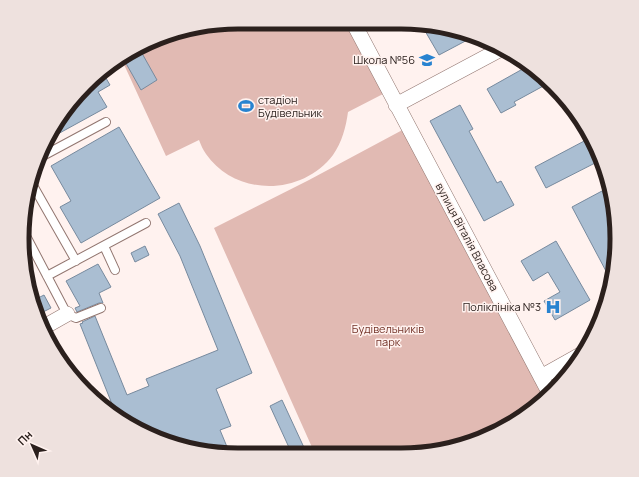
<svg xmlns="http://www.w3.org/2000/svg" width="639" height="477" font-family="Manrope,sans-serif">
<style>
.green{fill:#e1bab3}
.building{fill:#aabed2;stroke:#778a9e}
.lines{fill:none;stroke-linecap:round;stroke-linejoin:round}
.service-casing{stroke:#927670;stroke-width:10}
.minor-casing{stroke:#927670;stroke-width:16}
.service{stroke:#fff;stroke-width:8}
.minor{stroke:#fff;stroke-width:15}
.labels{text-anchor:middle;stroke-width:3;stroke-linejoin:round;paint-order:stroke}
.poi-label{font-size:11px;fill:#2b201d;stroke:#fff2ef;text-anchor:end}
.street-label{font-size:11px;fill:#2b201d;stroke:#fff2ef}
.park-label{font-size:11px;fill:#733227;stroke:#fff2ef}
.rim{fill:none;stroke:#2b201d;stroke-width:5}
</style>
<rect width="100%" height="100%" fill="#fff2ef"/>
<path class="green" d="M239 22H346L383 94 348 112C346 127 342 142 333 155 302 196 236 197 206 154 203 150 201 145 199 140L166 156 121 58 130 51 182 29Z
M408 127 541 377 582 354 532 410 484 438 429 453 315 454 214 228 309 180Z"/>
<path class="building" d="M421 24 456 29 473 37 439 55Z
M139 48 157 80 141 90 123 58Z
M528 66 547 84 514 102 516 105 501 113 487 89Z
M103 73 110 85 98 92 107 107 45 141 76 96Z
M460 105 473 129 469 131 497 183 501 181 514 205 484 221 430 121Z
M119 127 160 198 81 243 60 207 71 201 51 166Z
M588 139 599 161 546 188 535 167Z
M602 191 611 208 615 267 614 269 607 273 572 207Z
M179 203 200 246 252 373 216 389 231 426 220 430 230 454 182 448 130 426 116 414 80 324 83 323 82 322 95 316 127 395 149 386 146 379 218 350 180 256 158 214Z
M556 241 590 300 555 320 544 301 560 292 548 272 533 281 521 261Z
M145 246 149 255 135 262 131 253Z
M98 264 111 287 99 293 103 303H99L77 312 75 308 80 306 66 281Z
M44 295 51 308 37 315 34 308 32 301Z
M282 400 307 454H292L270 406Z"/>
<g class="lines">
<defs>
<path id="service" d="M39 158 106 122
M31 182 76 261
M24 232 67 314 76 318 101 308
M104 246 115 270
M47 276 146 223"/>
<path id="minor" d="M353 22 549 392
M396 105 501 49
M44 327 67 314
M541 377 582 354"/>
</defs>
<use href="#service" class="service-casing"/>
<use href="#minor" class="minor-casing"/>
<use href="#service" class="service"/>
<use href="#minor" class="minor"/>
</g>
<defs>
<symbol id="school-bare" viewBox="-9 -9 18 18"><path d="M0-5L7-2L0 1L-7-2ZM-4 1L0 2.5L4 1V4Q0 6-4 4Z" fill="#2883d0" stroke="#fff2ef" stroke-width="2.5" paint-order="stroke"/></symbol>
<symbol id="stadium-bare" viewBox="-9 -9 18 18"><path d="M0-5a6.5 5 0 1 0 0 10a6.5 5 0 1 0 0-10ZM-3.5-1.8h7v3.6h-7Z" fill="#2883d0" stroke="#fff2ef" stroke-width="2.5" paint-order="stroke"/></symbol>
<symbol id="hospital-bare" viewBox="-9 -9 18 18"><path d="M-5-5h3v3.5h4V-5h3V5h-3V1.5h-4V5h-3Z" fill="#2883d0" stroke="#fff2ef" stroke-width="2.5" paint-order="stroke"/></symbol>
</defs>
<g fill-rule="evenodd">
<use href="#school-bare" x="416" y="49" width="22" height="22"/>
<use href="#stadium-bare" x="235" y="95" width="22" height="22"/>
<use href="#hospital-bare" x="542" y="296" width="22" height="22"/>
</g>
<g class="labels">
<g class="poi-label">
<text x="415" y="64">Школа №56</text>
<text x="258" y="104" text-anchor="start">стадіон<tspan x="258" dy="13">Будівельник</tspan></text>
<text x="541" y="311">Поліклініка №3</text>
</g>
<g class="street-label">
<text transform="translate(467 237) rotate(62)" y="4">вулиця Віталія Власова</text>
</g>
<g class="park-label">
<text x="388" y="333">Будівельників<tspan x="388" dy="13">парк</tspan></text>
</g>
</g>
<path d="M0 0H639V477H0ZM238 29H401A209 209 0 0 1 610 238V239A209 209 0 0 1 401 448H238A209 209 0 0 1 29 239V238A209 209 0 0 1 238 29Z" fill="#eee1de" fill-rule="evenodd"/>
<path class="rim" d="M238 29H401A209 209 0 0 1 610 238V239A209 209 0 0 1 401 448H238A209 209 0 0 1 29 239V238A209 209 0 0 1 238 29Z"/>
<g transform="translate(32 445) rotate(315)" stroke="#fff2ef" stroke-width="3" paint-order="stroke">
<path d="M0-3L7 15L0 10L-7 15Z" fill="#2b201d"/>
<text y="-6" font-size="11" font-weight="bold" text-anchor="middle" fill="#2b201d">Пн</text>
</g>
</svg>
